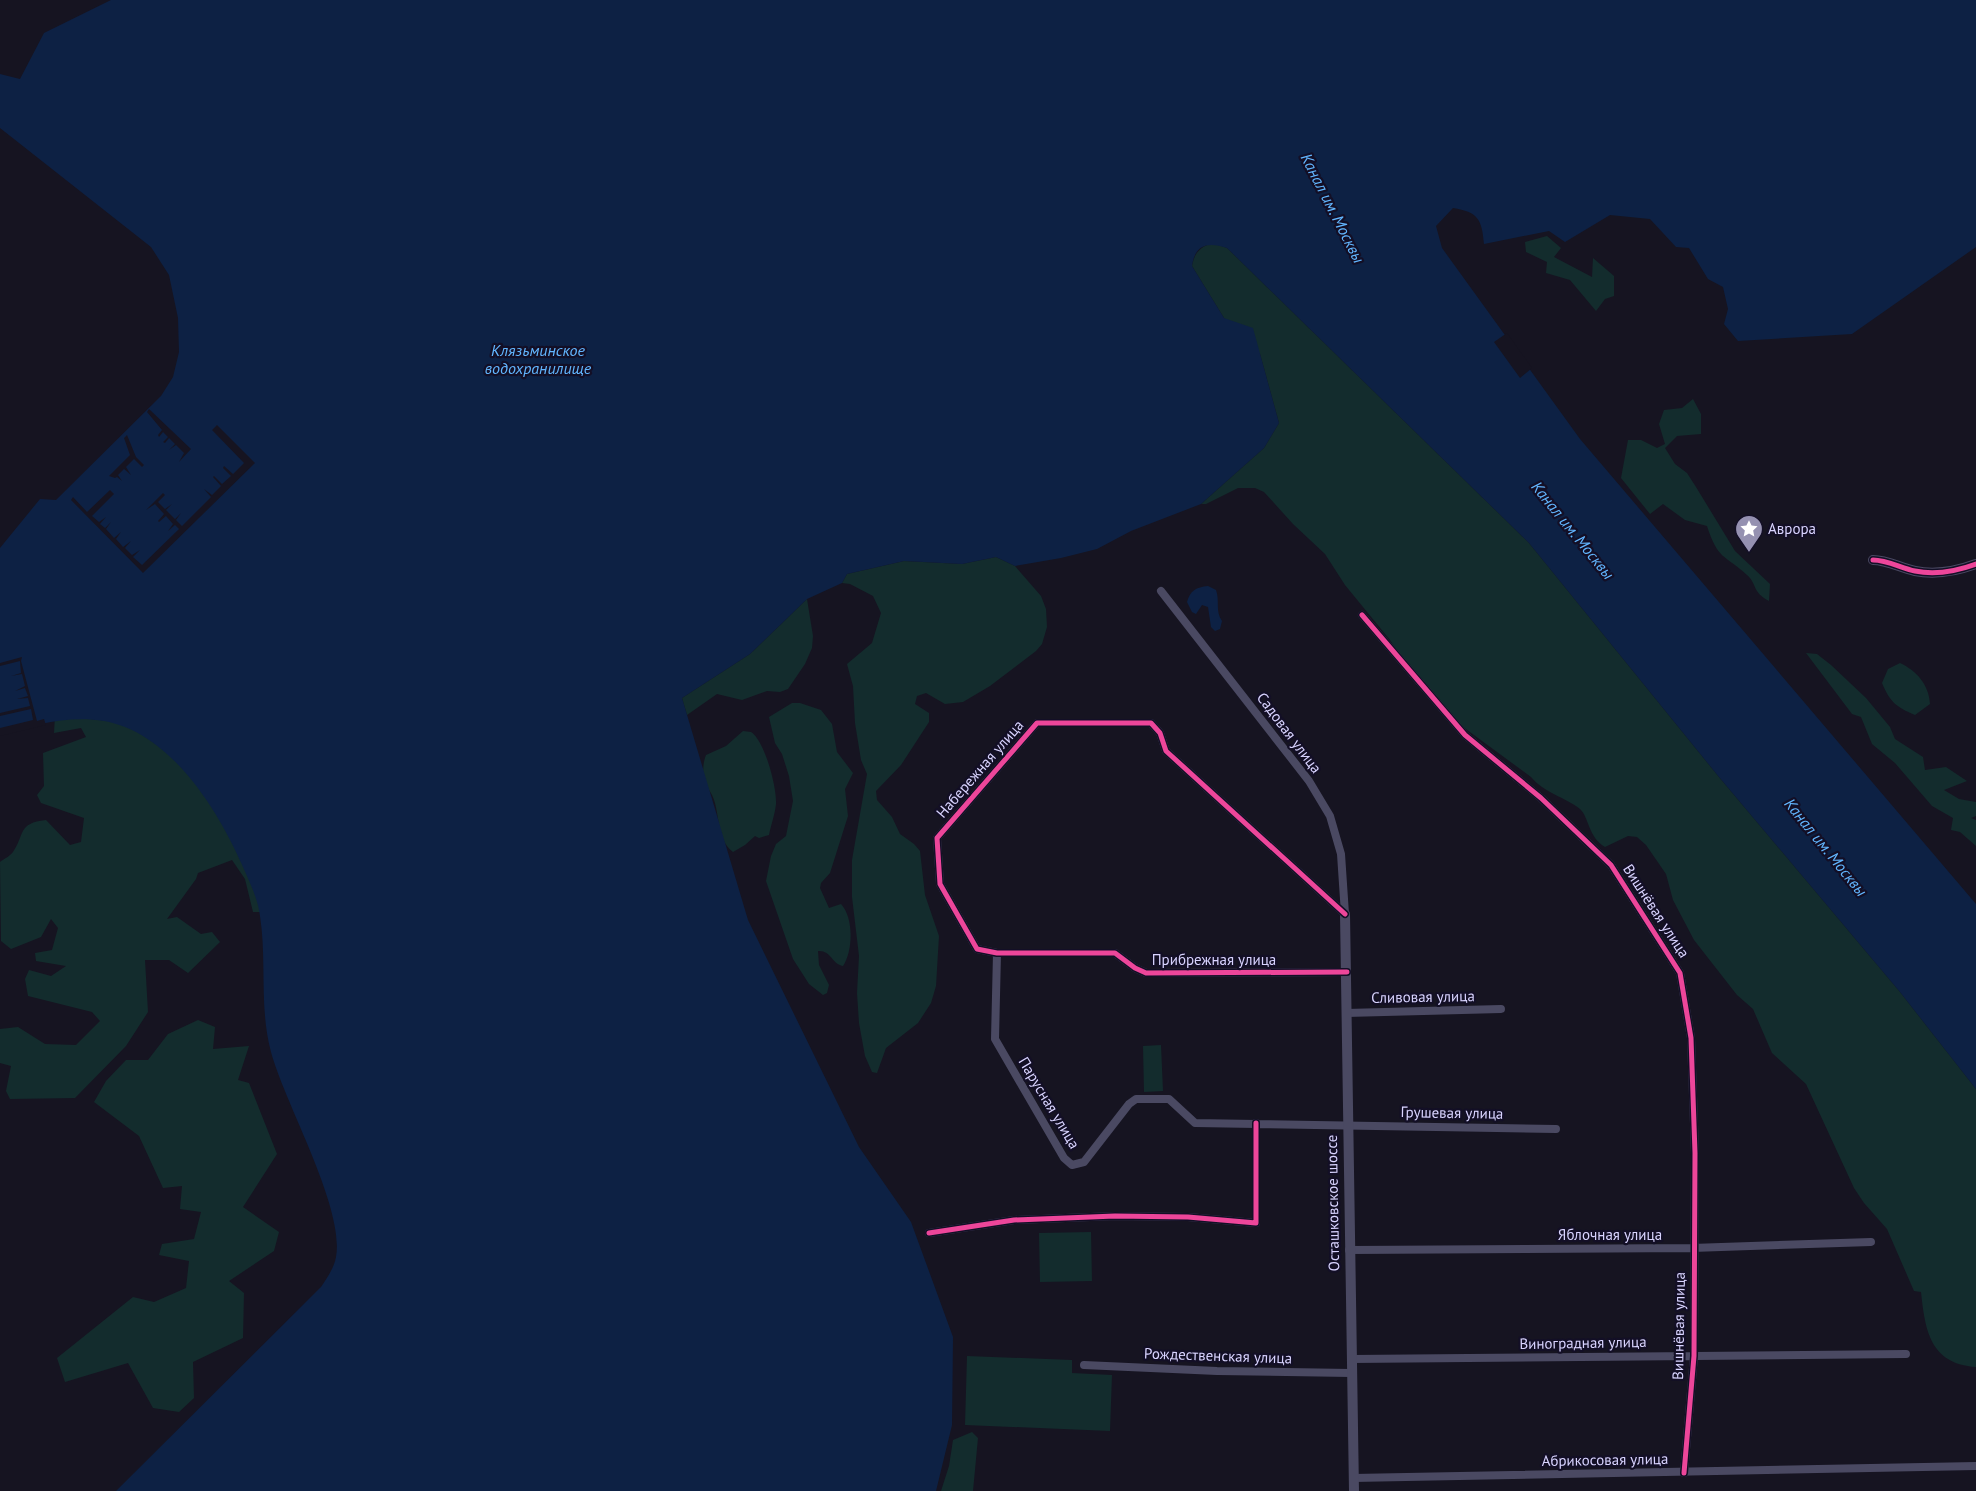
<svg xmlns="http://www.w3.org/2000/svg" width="1976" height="1491" font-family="'PT Sans',sans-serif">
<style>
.green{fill:#132c2d}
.water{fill:#0d2144}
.pier{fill:#161421}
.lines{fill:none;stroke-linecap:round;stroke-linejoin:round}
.minor{stroke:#4a4962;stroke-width:8}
.tertiary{stroke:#4a4962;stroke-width:10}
.cycleway-casing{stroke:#130f26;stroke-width:8}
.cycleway{stroke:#ed469a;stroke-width:5}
.labels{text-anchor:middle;stroke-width:4.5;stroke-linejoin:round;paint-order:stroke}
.poi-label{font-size:15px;fill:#d9d4ff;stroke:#130f26;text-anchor:start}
.street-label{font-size:15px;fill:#d9d4ff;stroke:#130f26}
.water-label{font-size:16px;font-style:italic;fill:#62b6ff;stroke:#130f26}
</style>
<rect width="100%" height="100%" fill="#161421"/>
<path class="green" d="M1547 236 1561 248 1554 257 1592 277 1593 258 1614 276V296L1605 299 1596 311 1570 280 1546 273 1547 262 1526 252 1525 242Z
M1213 243 1227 248 1529 543 1719 777 1900 992 1976 1089V1367C1930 1364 1925 1330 1921 1292L1914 1291 1887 1229 1864 1203 1854 1188 1806 1084 1772 1053 1753 1009 1737 995 1694 940 1673 900 1666 874 1646 845 1637 837 1628 836 1605 847C1588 837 1589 817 1580 809 1565 797 1544 793 1531 777L1459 724 1405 663 1390 640 1345 585 1325 554 1293 524 1264 492 1255 488H1238L1206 504H1201L1264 448 1279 423 1260 354 1224 318 1192 266C1194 253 1201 246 1213 243Z
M1693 399 1701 414V434L1677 436 1665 448 1675 464 1687 473 1696 487 1735 551 1770 584 1769 601C1751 591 1758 585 1747 575 1724 554 1718 560 1707 526L1685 520 1663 504 1650 514 1621 478 1628 440H1641L1657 448 1665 444 1659 424 1664 410 1682 408Z
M996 557 1015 566 1041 596 1046 609 1047 627 1042 644 1036 651 990 686 963 702 945 704 926 693 917 696 915 704 929 713V722L901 765 876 791 877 800 892 817 900 834 914 844 920 851 925 895 939 936 936 986 931 1003 918 1023 886 1048 877 1073 872 1072 865 1056 859 1023 857 993 859 956 852 897V860L867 774 861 760 855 723 853 686 847 664 872 643 881 613 873 596 850 584 842 583 847 574 904 561 962 564Z
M807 599 813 636 812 648 805 664 788 689 780 692 767 691 742 700 717 694 687 715 682 698 750 654Z
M1806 653 1817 654 1831 665 1866 698 1890 727 1895 739 1923 757 1925 770 1946 767 1967 781 1944 790 1959 799 1976 802V816L1971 818 1976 820V846L1960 832 1951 830 1953 818 1932 806 1895 763 1872 744 1861 717 1852 714Z
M1900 663C1917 671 1929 685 1930 704L1915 715C1896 707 1890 702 1882 683L1888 669Z
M792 703H800L821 710 832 724 837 752 853 773 845 789 848 816 830 873 821 883 820 888 829 908 841 904C854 918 853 951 843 966 832 964 831 950 818 951L819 965 829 985 827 993 823 995 809 984 793 959 766 881 771 856 776 844 786 836 793 801 789 776 782 754 775 743 769 717Z
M55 715 145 725 212 782 266 912H253L245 879 232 860 198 873 196 879 167 919 177 917 201 934 212 932 220 942 188 973 169 960H145L148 1012 126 1046 75 1098 10 1099 6 1091 11 1066 0 1063V1029L18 1027 45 1044 76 1045 100 1021 92 1012 28 996 25 979 29 970 51 976 66 966 36 961 35 953 52 950 58 928 51 919 41 937 11 949 1 941 0 862C4 859 10 856 13 852 25 835 17 823 46 820L70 845 81 842 84 818 41 803 37 795 44 786 43 753 86 737 81 728 54 733Z
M743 731 751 732C765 741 777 788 776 804 775 814 771 825 769 835L759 838 755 836 745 845 733 852C715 838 721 814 712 795 709 789 704 785 703 778 703 769 703 763 706 755L726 746Z
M198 1020 215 1027 213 1049 249 1046 238 1080 249 1083 277 1154 243 1207 279 1232 274 1251 229 1281 244 1293 243 1338 193 1362 194 1398 179 1412 153 1408 128 1363 65 1382 57 1358 133 1297 154 1302 186 1288 189 1261 159 1255 162 1244 194 1239 201 1212 180 1209 182 1186 163 1188 139 1136 94 1102 106 1081 126 1060H148L168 1034Z
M1161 1045 1163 1091 1144 1092 1143 1046Z
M1091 1232 1092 1281 1040 1282 1039 1233Z
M967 1356 1072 1360V1373L1112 1375 1110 1431 965 1425Z
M972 1432 978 1438 973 1491H941L949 1466 953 1440Z"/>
<path class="water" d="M111 0H1976V247L1852 334 1738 341 1724 324 1728 309 1723 287 1708 279 1689 248 1676 247 1650 219 1610 215 1565 242 1549 231 1484 244C1482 219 1478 212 1453 208L1436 226 1442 248 1580 439 1976 904V1089L1900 992 1719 777 1529 543 1227 248C1208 242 1195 244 1192 266L1224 318 1253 328 1279 423 1264 448 1201 504 1131 531 1097 549 1061 558 1015 566 996 557 962 564 904 561 847 574 842 583 807 599 750 654 682 698 748 920 859 1147 911 1222 953 1337 952 1425 936 1491H116L321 1287C327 1278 334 1268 336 1257 345 1208 285 1104 271 1052 259 1008 267 961 260 916 258 899 250 883 243 867 218 810 171 733 104 721 68 715 35 725 0 734V548L40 499 56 500 161 396 173 377 179 352 178 318 169 275 151 247 0 128V74L20 79 44 33Z
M1208 586 1216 590C1220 601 1215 611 1222 621L1220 629 1215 631 1211 627 1208 607 1202 605 1196 614 1192 612 1187 602C1190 591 1196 587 1208 586Z"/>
<path class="pier" d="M1507 333 1532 368 1520 378 1494 342Z
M149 409 191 449 179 462 184 453 176 445 169 450 175 444 169 438 165 443 163 442 168 437 163 432 159 437 158 435 162 430 147 412Z
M217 425 255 463 143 573 71 500 73 497 87 512 110 490 114 494 92 516 99 522 106 517 100 524 105 528 111 522 106 529 114 538 121 532 116 539 123 547 131 541 125 548 132 555 140 550 133 557 142 565 179 529 175 525 168 531 173 524 166 516 159 522 158 521 164 514 155 504 146 510 163 493 165 495 158 502 165 509 172 504 166 510 175 519 181 513 176 520 182 526 211 497 204 489 212 495 221 486 213 477 214 476 222 484 231 476 223 468 224 466 233 474 244 463 212 430Z
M127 435 136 457 144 465 142 467 134 459 126 467 131 475 124 469 118 475 122 481 117 477 115 478 109 476 130 455 124 438Z
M22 657 21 661 37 721 44 719 46 725 0 736V728L33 720 31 709 0 716V713L30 706 28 698 17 699 28 696 25 688 15 691 25 686 22 674 11 676 21 673 20 661 0 666V663Z"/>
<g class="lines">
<path class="minor" d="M1161 591 1309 781 1330 816 1341 854 1345 914
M1362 615 1465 735 1541 798 1611 865 1680 973 1691 1038 1695 1153 1694 1356 1684 1473
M1345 914 1166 751 1160 733 1151 723H1037L937 838 940 884 977 949 997 953H1115L1135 968 1146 973 1347 972
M997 953 995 1039 1064 1158 1072 1165 1084 1162 1129 1104 1136 1099H1169L1195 1123 1556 1129
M1346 1013 1501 1009
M929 1233 1014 1220 1115 1216 1188 1217 1256 1223V1123
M1349 1250 1692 1248 1871 1242
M1351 1359 1906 1354
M1084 1365 1217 1371 1351 1373
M1353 1478 1976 1466"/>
<path class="tertiary" d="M1873 560C1887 560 1901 568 1915 571 1935 575 1957 571 1976 564
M1345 914 1354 1491"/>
<defs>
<path id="cycleway" d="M1873 560C1887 560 1901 568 1915 571 1935 575 1957 571 1976 564
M1362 615 1465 735 1541 798 1611 865 1680 973 1691 1038 1695 1153 1694 1356 1684 1473
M1345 914 1166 751 1160 733 1151 723H1037L937 838 940 884 977 949 997 953H1115L1135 968 1146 973 1347 972
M929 1233 1014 1220 1115 1216 1188 1217 1256 1223V1123"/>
</defs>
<use href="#cycleway" class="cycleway-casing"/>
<use href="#cycleway" class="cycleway"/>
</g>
<defs>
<symbol id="sight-pin" viewBox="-11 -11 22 30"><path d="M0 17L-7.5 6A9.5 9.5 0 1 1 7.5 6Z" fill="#9591b1" stroke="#130f26"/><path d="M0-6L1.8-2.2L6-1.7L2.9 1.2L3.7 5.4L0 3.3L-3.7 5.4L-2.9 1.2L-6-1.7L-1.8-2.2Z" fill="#fff"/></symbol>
</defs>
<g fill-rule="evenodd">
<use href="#sight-pin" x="1733" y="513" width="32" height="43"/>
</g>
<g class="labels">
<g class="poi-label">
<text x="1768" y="534">Аврора</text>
</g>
<g class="street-label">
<text transform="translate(1289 733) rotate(53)" y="5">Садовая улица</text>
<text transform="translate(980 769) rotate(-49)" y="5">Набережная улица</text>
<text transform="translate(1656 911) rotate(57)" y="5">Вишнёвая улица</text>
<text x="1214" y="965">Прибрежная улица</text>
<text transform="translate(1423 997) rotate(-1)" y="5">Сливовая улица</text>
<text transform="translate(1049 1103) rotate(59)" y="5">Парусная улица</text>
<text transform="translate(1452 1113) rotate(1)" y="5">Грушевая улица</text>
<text transform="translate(1333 1203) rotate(-91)" y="5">Осташковское шоссе</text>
<text x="1610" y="1240">Яблочная улица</text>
<text transform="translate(1679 1326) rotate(-89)" y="5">Вишнёвая улица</text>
<text transform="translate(1583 1343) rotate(-1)" y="5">Виноградная улица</text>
<text transform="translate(1218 1356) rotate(2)" y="5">Рождественская улица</text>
<text transform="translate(1605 1460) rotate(-1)" y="5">Абрикосовая улица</text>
</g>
<g class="water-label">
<text transform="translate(1333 208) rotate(63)" y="6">Канал им. Москвы</text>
<text x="538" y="356">Клязьминское<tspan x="538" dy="18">водохранилище</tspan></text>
<text transform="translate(1573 530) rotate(51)" y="6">Канал им. Москвы</text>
<text transform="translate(1826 847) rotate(51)" y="6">Канал им. Москвы</text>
</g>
</g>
</svg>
